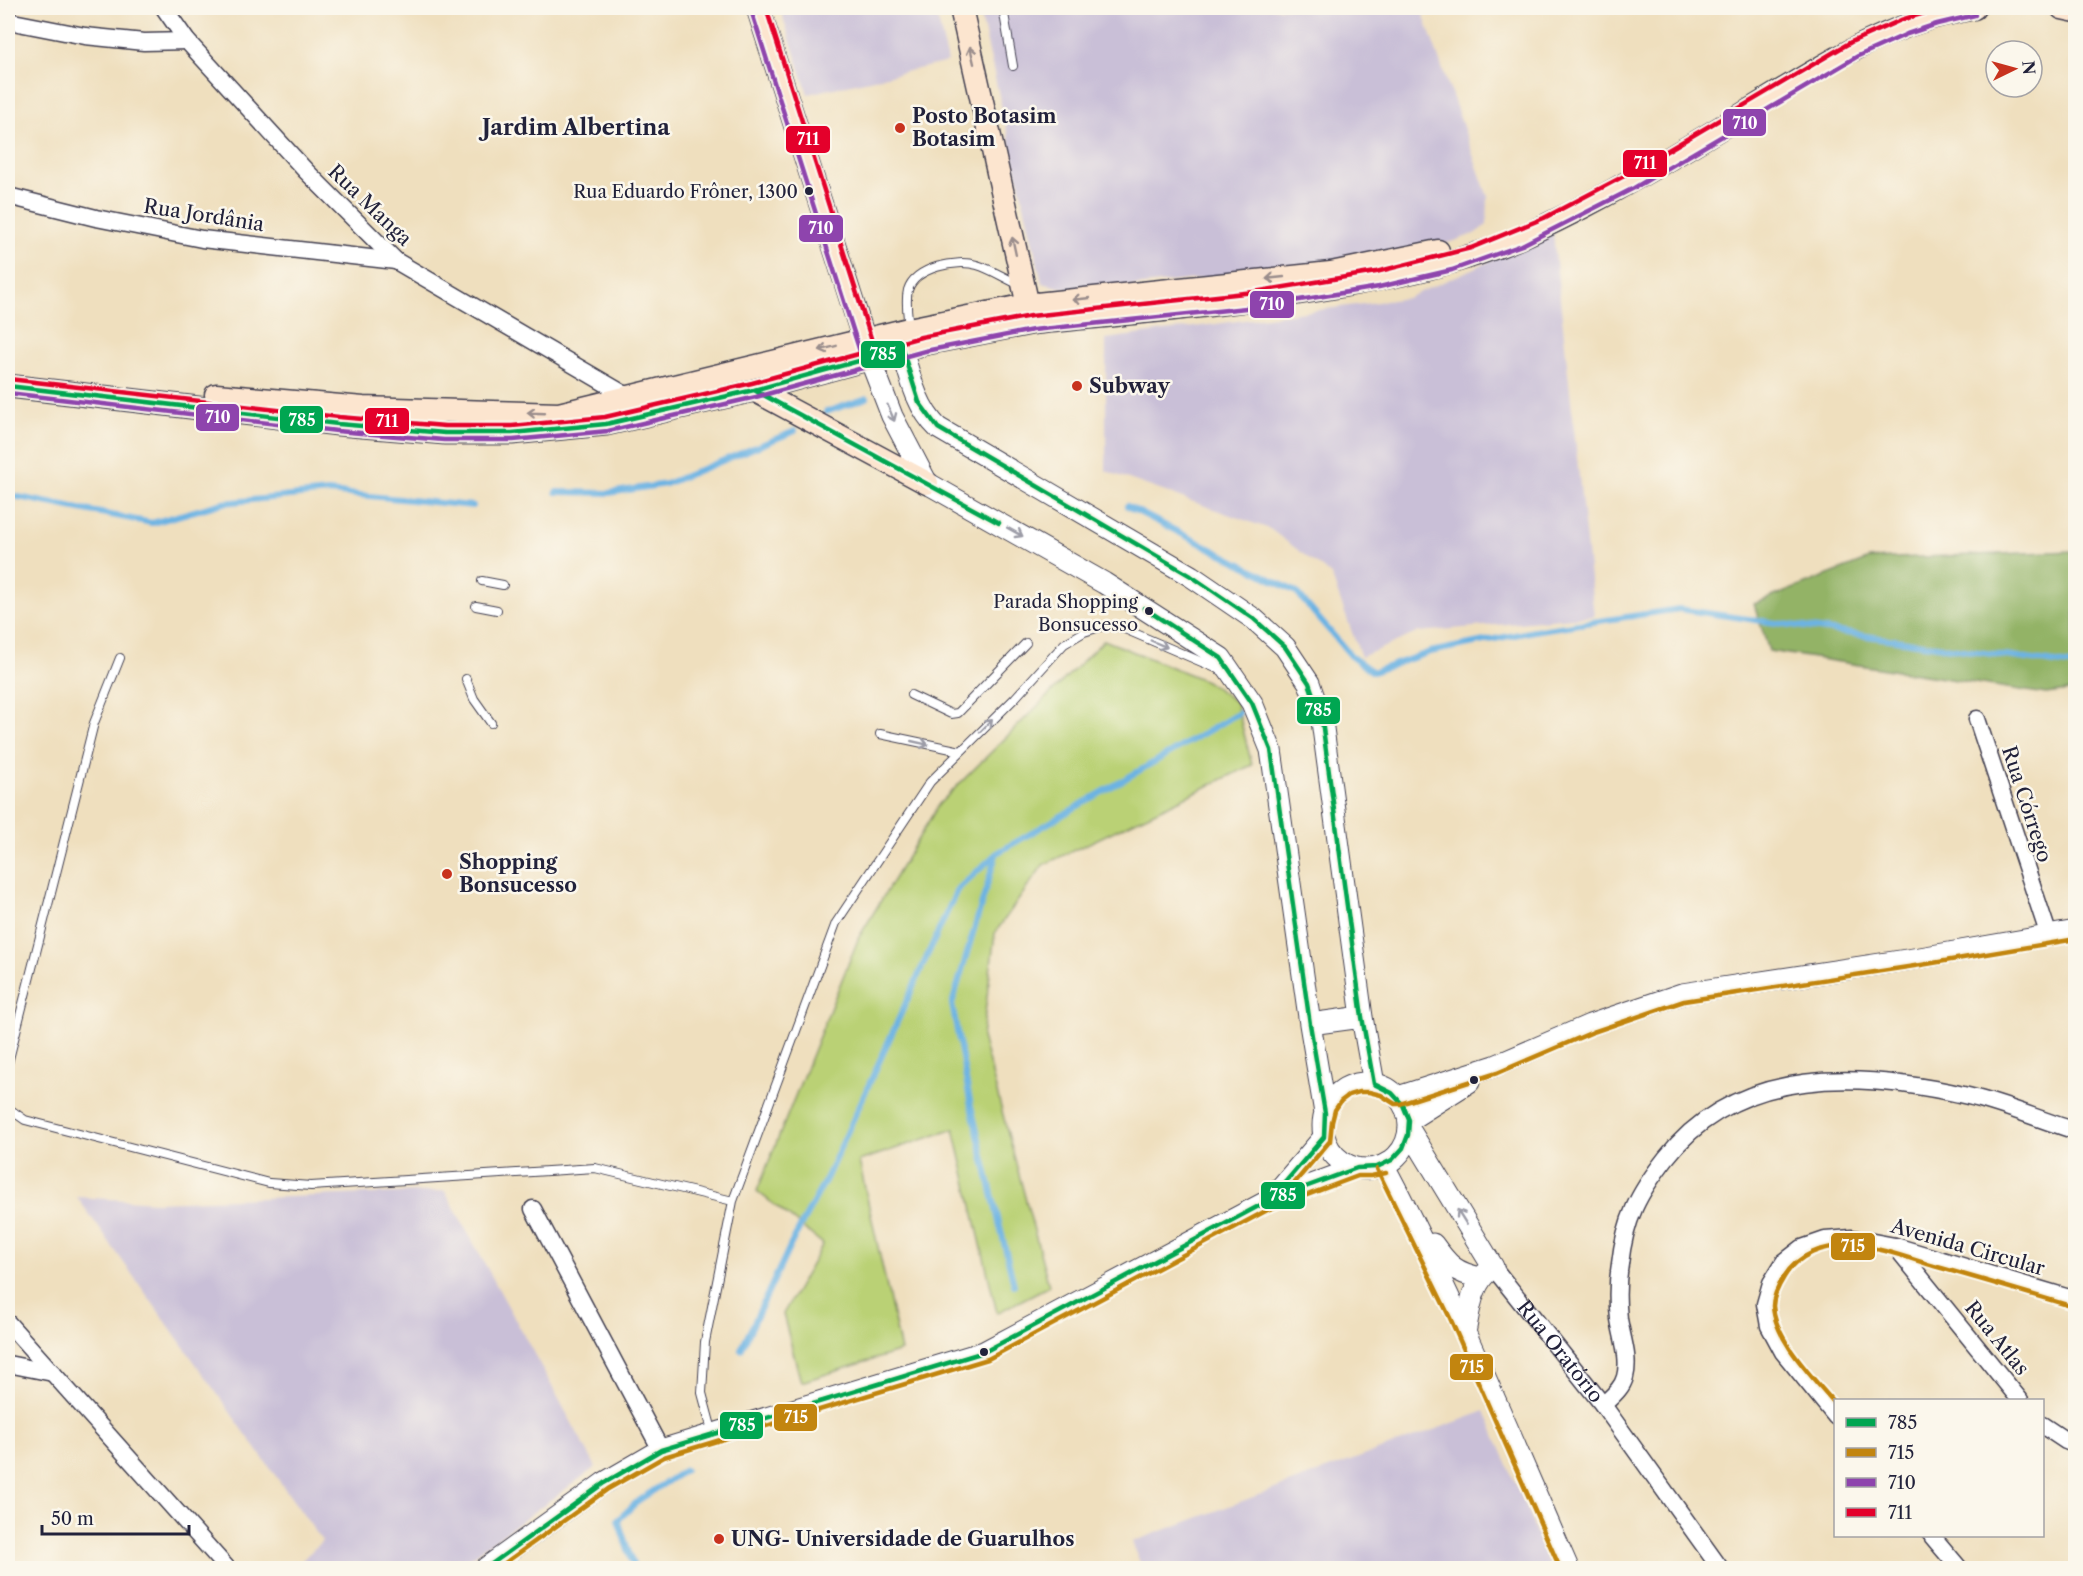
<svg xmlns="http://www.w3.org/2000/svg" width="2083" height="1576" font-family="'Libre Caslon Text',serif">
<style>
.industrial{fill:#c9bfd7}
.green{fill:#bad175;stroke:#6e7a58;stroke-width:1.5}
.forest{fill:#93b366;stroke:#5a6a50;stroke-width:1.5}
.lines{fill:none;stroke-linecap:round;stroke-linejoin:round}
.stream{stroke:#6cb3e3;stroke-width:6}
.service-casing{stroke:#413e4f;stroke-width:10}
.minor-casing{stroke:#413e4f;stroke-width:19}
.tertiary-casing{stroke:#413e4f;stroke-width:23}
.secondary-casing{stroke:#413e4f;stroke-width:25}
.service{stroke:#fff;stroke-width:8}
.minor{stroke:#fff;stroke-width:16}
.tertiary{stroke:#fff;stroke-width:21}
.secondary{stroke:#fce5cf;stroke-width:22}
.bus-1-casing{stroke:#fbf7ec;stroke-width:9}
.bus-2-casing{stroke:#fbf7ec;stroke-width:9}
.bus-3-casing{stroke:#fbf7ec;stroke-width:9}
.bus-4-casing{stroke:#fbf7ec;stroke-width:9}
.bus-1{stroke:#00a651;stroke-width:4.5}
.bus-2{stroke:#c2850f;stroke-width:4.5}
.bus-3{stroke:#8e44ad;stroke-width:4.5}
.bus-4{stroke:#e4002b;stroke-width:4.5}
.oneway{stroke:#9a8d8c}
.oneway2{stroke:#9c9ca7}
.poi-dot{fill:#c8321e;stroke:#fbf7ec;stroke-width:2}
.bus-dot{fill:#22223b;stroke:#fbf7ec;stroke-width:2}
.labels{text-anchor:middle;stroke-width:5;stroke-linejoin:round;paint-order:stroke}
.bus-label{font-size:18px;fill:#22223b;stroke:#fbf7ec;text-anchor:end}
.poi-label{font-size:20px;font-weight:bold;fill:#22223b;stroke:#fbf7ec;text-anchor:start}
.street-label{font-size:20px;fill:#22223b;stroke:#fbf7ec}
.quarter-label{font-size:22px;font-weight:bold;fill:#22223b;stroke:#fbf7ec}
.line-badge{stroke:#fbf7ec;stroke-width:2}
.badge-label{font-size:16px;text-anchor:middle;font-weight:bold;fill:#fff}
</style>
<rect width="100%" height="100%" fill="#fbf7ec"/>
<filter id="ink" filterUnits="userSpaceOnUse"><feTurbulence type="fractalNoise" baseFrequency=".0167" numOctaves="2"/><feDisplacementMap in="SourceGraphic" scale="12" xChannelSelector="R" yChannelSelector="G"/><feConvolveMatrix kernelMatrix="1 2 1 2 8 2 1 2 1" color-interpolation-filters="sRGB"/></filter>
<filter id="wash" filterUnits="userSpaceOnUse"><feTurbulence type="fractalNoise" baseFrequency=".008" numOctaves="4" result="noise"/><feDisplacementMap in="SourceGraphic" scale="24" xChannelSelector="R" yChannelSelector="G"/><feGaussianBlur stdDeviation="1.35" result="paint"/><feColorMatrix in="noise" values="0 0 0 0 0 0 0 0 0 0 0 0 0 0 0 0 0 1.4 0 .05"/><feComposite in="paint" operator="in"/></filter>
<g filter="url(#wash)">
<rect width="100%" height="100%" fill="#efdfbe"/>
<path class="industrial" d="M780 8H935L948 62 808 94Z
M979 8H1421L1488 197 1487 225 1474 234 1442 245 1336 264 1079 292 1042 283Z
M1553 233 1594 616 1419 632 1361 657 1331 575 1270 529 1106 471V339L1407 298Z
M445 1191 596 1467 456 1568H294L322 1541 77 1197 156 1202Z
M1485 1411 1551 1568H1142L1132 1542Z"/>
<path class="green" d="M1104 640 1206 681 1236 702 1252 765 1043 865 995 933 982 1037 1049 1286 997 1313 954 1129 859 1161 901 1351 801 1382 783 1314 823 1244 757 1191 859 937 939 804Z"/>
<path class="forest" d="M2075 551V690L2046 694 1769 651 1754 604 1869 559Z"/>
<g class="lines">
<path class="stream" d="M826 412 867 398
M556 492 609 493 666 484 795 431
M8 495 152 523 223 503 328 492 473 506
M1127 506 1296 592 1353 658 1373 672 1430 652 1539 630 1679 609 2076 666
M996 855 952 1004 971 1106 1014 1285
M741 1350 792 1242 827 1177 957 890 997 853 1239 713
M634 1568 618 1520 639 1500 685 1470"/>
</g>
</g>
<g filter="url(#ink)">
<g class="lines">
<defs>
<path id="service" d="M1003 8 1013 66
M909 328C908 316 905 302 908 290 915 267 957 259 977 265 991 269 1006 279 1020 285
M482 581 503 585
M476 606 497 610
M466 679 474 699 491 723
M911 695 951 714 958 713 1026 643
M880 734 961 751
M8 1063 94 723 120 658
M8 1108 25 1120 269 1183 311 1186 595 1168 733 1201
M713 1434 702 1393 705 1342 733 1201 836 923 930 782 1015 698 1064 644 1084 632 1103 626 1120 627 1225 672"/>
<g id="minor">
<path d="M164 8 187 41 306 171 396 261 634 400"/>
<path d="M8 21 85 36 144 42 187 41"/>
<path d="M8 196 96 218 202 239 396 261"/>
<path d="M1977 719 2049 936"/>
<path d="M533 1209 661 1450"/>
<path d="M1895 1246 2020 1400"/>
<path id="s1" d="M1493 1267 1603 1405 1720 1568"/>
<path d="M8 1323 227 1568"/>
<path d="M8 1364 53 1373"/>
<path d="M1603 1405C1611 1397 1622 1389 1625 1377 1630 1358 1622 1338 1619 1319 1617 1301 1617 1283 1620 1264 1625 1219 1638 1194 1666 1158 1739 1064 1863 1072 1968 1096 2004 1104 2040 1120 2076 1131"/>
<path d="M1836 1417 1783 1352 1769 1326 1765 1304 1771 1283 1784 1262 1802 1248 1825 1240 1852 1238 1895 1246 2076 1300"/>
<path d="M2042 1425 2066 1441 2076 1445"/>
<path d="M1932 1536 1959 1568"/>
</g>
<path id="tertiary" d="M902 349C910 377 917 408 938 428L1191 576 1254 619 1285 647 1309 683 1322 721 1362 1017 1374 1084
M870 359 892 416 927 483 1104 583 1221 658 1252 703 1271 750 1310 1024 1325 1113
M1310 1024 1362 1017
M1323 1126a43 43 0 1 1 86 0a43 43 0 1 1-86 0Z
M1398 1097 1495 1066 1590 1025 1682 994 1920 958 2076 931
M1409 1120 1469 1082
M1409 1129 1493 1267C1471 1283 1470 1308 1465 1333
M1384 1166C1453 1296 1509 1433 1568 1568
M1272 1198 1324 1137
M1433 1244C1448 1265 1455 1273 1481 1278
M486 1568 604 1483 661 1450 984 1352 1270 1200 1357 1168"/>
<path id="secondary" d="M758 8 869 355
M961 8 1031 319
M2062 8 2076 11
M8 386 338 424 445 433H512L606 424 754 390 923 344 1032 323C1131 313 1231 305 1329 288 1394 277 1459 264 1519 238 1595 204 1666 161 1737 118 1798 81 1860 39 1930 18 1944 14 1959 11 1974 8
M754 390 927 483
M216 395 363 408 559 414 909 329 1027 305 1331 273 1438 251"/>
</defs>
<use href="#service" class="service-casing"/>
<use href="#minor" class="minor-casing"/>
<use href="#tertiary" class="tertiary-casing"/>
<use href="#secondary" class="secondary-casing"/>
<use href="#service" class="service"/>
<use href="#minor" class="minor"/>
<use href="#tertiary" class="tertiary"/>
<use href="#secondary" class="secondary"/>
<defs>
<path id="bus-1" d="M8 386 338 424 445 433H512L606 424 754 390 902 349 919 402 938 428 1191 576 1254 619 1285 647 1309 683 1322 721 1362 1017 1374 1084 1392 1093 1403 1105 1409 1120 1408 1135 1403 1148 1392 1160 1377 1167 1357 1168 1270 1200 984 1352 661 1450 604 1483 486 1568
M727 396 754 390 999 523
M1144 608 1221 658 1252 703 1271 750 1310 1024 1325 1113 1324 1137 1270 1200 1262 1204"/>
<path id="bus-2" d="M1377 1169 1450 1318 1560 1568
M1270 1209 1358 1176H1371L1386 1173
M1836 1405C1814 1378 1775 1341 1773 1306 1773 1296 1779 1285 1784 1277 1798 1254 1824 1245 1850 1246 1878 1246 1908 1258 1934 1266 1981 1279 2027 1293 2074 1307
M498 1568 608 1489 664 1457 988 1359 1275 1206 1330 1141 1332 1122 1335 1110 1341 1101 1349 1095 1359 1092H1369L1381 1095 1395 1104H1400L1497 1073 1593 1032 1684 1001 1921 965 2076 939"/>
<path id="bus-3" d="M751 10 863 361
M8 393 337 431 444 440H513L608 431 756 397 925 351 1033 330 1256 307 1379 287 1452 270 1522 245 1634 188 1858 56 1907 34 1937 24 1975 15"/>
<path id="bus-4" d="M766 8 877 357
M9 379 339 417 445 426H512L605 417 752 383 921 337 1031 316 1254 292 1376 272 1471 248 1544 218 1626 175 1851 42 1901 20 1941 8"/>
</defs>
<use href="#bus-1" class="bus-1-casing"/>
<use href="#bus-2" class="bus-2-casing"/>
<use href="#bus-3" class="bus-3-casing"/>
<use href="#bus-4" class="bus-4-casing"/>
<use href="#bus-1" class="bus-1"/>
<use href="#bus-2" class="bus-2"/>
<use href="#bus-3" class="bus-3"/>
<use href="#bus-4" class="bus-4"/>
</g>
<defs><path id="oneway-shaft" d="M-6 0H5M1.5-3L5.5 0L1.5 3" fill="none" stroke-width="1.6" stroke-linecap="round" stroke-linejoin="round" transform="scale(1.5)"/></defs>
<g class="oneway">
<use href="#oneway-shaft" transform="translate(972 55) rotate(-103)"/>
<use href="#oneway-shaft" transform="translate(1014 246) rotate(-102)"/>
<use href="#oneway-shaft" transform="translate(1275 278) rotate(174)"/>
<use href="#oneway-shaft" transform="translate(1081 299) rotate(174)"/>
<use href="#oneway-shaft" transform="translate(828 348) rotate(166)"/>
<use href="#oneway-shaft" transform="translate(536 413) rotate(-178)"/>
</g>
<g class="oneway2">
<use href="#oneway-shaft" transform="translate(891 413) rotate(67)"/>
<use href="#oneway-shaft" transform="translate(1015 532) rotate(29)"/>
<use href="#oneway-shaft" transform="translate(1159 644) rotate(23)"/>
<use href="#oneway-shaft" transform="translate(986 726) rotate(-45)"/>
<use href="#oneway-shaft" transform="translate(920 743) rotate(13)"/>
<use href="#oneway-shaft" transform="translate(1462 1217) rotate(-122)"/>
</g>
</g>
<g class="poi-dot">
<circle cx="900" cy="128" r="6"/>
<circle cx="1077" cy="386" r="6"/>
<circle cx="447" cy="874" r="6"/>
<circle cx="719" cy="1539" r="6"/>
</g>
<g class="bus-dot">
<circle cx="809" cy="191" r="5"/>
<circle cx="1149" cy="611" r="5"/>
<circle cx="1474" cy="1080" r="5"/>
<circle cx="984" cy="1352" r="5"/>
</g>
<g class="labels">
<g class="bus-label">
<text x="798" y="198">Rua Eduardo Frôner, 1300</text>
<text x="1138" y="608">Parada Shopping<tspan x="1138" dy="23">Bonsucesso</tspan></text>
</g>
<g class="poi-label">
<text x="912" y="123">Posto Botasim<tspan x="912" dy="23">Botasim</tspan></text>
<text x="1089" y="393">Subway</text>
<text x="459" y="869">Shopping<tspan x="459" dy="23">Bonsucesso</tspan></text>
<text x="731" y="1546">UNG- Universidade de Guarulhos</text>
</g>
<g class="street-label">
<text transform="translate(370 205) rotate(44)" y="7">Rua Manga</text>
<text transform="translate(204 215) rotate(9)" y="7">Rua Jordânia</text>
<text transform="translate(2027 804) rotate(72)" y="7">Rua Córrego</text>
<text transform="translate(1968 1247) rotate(16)" y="7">Avenida Circular</text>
<text transform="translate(1997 1338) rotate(51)" y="7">Rua Atlas</text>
<text dy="7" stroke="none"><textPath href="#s1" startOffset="108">Rua Oratório</textPath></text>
</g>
<g class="quarter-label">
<text x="576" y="135">Jardim Albertina</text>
</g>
</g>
<g class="line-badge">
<rect x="1722" y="108" width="45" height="29" rx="6" fill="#8e44ad"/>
<rect x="785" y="125" width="46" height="29" rx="6" fill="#e4002b"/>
<rect x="1622" y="149" width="46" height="29" rx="6" fill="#e4002b"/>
<rect x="798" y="214" width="46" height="29" rx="6" fill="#8e44ad"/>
<rect x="1249" y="290" width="46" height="29" rx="6" fill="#8e44ad"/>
<rect x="860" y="340" width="46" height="29" rx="6" fill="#00a651"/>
<rect x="195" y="403" width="45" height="29" rx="6" fill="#8e44ad"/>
<rect x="279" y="405" width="45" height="29" rx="6" fill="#00a651"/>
<rect x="364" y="407" width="46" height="28" rx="6" fill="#e4002b"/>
<rect x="1296" y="696" width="45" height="29" rx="6" fill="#00a651"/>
<rect x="1260" y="1181" width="46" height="29" rx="6" fill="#00a651"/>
<rect x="1830" y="1232" width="46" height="29" rx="6" fill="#c2850f"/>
<rect x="1449" y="1353" width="45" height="28" rx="6" fill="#c2850f"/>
<rect x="773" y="1403" width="45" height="29" rx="6" fill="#c2850f"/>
<rect x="719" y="1411" width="45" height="29" rx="6" fill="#00a651"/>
</g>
<g class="badge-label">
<text x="1745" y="129">710</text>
<text x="808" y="145">711</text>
<text x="1645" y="169">711</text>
<text x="821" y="234">710</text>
<text x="1272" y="310">710</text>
<text x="883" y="360">785</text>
<text x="218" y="423">710</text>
<text x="302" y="426">785</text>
<text x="387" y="427">711</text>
<text x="1318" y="716">785</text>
<text x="1283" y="1201">785</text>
<text x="1853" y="1252">715</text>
<text x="1472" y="1373">715</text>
<text x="796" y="1423">715</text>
<text x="742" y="1431">785</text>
</g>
<rect width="2083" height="1576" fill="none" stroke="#fbf7ec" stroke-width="30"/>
<rect x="1834" y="1399" width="210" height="138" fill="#fbf7ec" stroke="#a4a2a5" stroke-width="1.5"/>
<rect x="1846" y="1418" width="30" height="9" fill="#00a651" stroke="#a4a2a5" stroke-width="1.5"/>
<text x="1888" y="1429" font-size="18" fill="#22223b">785</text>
<rect x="1846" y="1448" width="30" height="9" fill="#c2850f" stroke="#a4a2a5" stroke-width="1.5"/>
<text x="1888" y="1459" font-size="18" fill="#22223b">715</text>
<rect x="1846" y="1478" width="30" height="9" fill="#8e44ad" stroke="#a4a2a5" stroke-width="1.5"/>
<text x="1888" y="1489" font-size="18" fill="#22223b">710</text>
<rect x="1846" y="1508" width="30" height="9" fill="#e4002b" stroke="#a4a2a5" stroke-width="1.5"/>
<text x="1888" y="1519" font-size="18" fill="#22223b">711</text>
<g transform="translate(2014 69) rotate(85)"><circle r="28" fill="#fbf7ec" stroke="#a4a2a5" stroke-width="1.5"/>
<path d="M0-4.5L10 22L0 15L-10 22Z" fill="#c8321e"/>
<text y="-9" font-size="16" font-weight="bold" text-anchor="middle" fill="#22223b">N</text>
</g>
<path d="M42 1525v9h147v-9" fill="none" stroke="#22223b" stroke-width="3"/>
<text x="51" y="1525" font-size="18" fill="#22223b" stroke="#fbf7ec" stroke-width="4.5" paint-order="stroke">50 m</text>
</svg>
